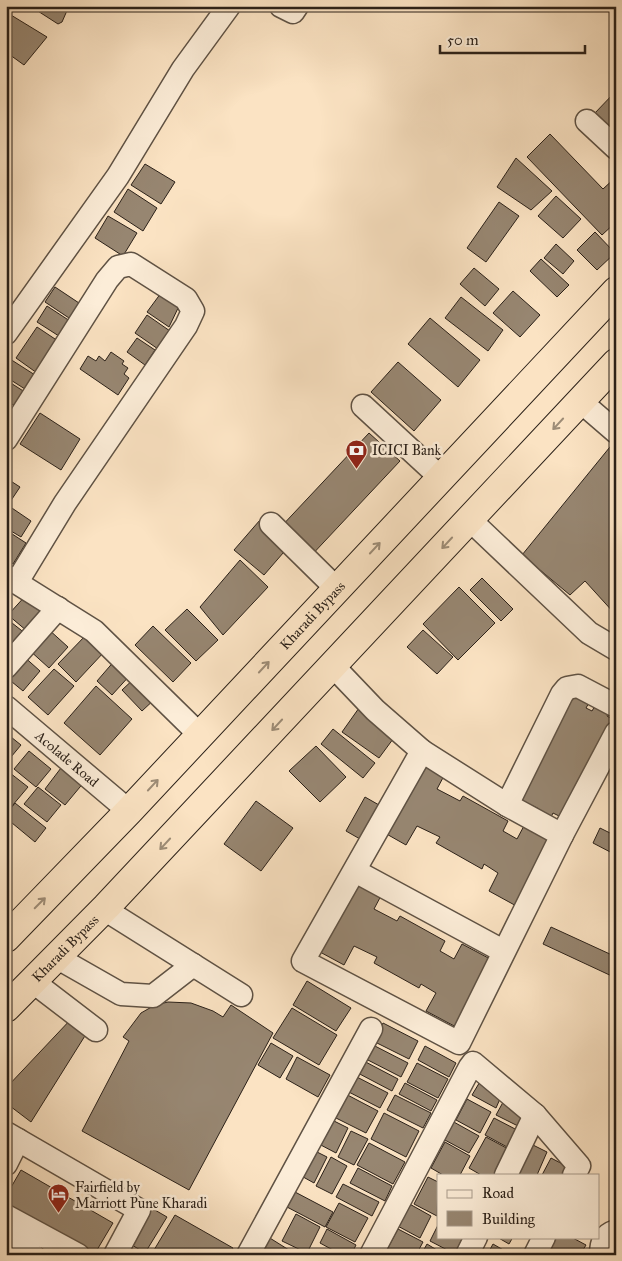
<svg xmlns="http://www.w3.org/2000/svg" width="622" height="1261" font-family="'IM FELL Great Primer',serif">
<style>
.building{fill:#978671;stroke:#2b2119}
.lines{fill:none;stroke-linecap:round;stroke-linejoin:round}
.minor-casing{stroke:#5f5244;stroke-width:25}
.highway-casing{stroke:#2b2119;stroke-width:30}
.minor{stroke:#fcedd8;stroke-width:22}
.highway{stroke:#fbe3c3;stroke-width:28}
.oneway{stroke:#9d8c76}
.labels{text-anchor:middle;stroke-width:5;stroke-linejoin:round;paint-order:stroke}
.poi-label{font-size:14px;fill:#2b2119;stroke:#fcedd8;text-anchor:start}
.street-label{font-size:14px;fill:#2b2119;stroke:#fcedd8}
</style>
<rect width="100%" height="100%" fill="#fbe3c3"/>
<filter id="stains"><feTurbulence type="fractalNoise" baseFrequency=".004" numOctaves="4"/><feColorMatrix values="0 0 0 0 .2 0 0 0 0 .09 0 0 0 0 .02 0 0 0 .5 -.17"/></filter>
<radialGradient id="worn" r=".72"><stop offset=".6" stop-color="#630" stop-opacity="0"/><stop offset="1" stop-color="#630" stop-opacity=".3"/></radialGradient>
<path class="building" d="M30 6H69L62 22 58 24Z
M6 12 47 37 24 65 6 52Z
M616 91V135L594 114Z
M550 134 603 189 616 177V222L602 235 527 157Z
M516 158 552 191 531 210 497 187Z
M145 164 175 182 161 204 131 185Z
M128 189 157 208 143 231 114 212Z
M556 196 581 219 563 238 538 216Z
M499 202 519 216 486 262 467 248Z
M108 216 137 233 123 256 95 238Z
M595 232 615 253 597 270 577 250Z
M556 244 574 261 563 274 544 258Z
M541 259 569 285 557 297 530 271Z
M474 268 499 289 485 306 460 284Z
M55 287 82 305 72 320 45 302Z
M513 291 540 315 520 337 493 313Z
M161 293 180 304 169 327 147 312Z
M461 297 503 330 488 351 445 318Z
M47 306 73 323 62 338 37 322Z
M147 315 170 331 158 349 135 333Z
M430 318 480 360 458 387 408 344Z
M37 327 58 341 37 373 16 358Z
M137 338 155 350 145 365 127 352Z
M111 352 124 361 122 364 128 368 124 374 129 378 118 395 80 369 88 356 96 361 99 356 105 361Z
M10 359 35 375 25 389 6 377V365Z
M398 362 441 400 414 431 371 392Z
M6 380 28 394 18 408 6 400Z
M40 413 80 439 61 470 20 444Z
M369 433 400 461 308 559 278 530Z
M614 442 616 444 615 614 585 581 570 595 522 555Z
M6 478 20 487 10 502 6 499Z
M6 504 31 521 21 537 6 528Z
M260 520 290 545 264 575 234 550Z
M6 530 26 543 13 564 6 559Z
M240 560 268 587 223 635 200 607Z
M482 578 513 609 501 621 470 590Z
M459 587 495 623 458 660 423 624Z
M28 593 48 606 27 631 8 615Z
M187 609 218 640 196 661 165 630Z
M7 619 26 634 6 660V621Z
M153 626 191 663 173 682 135 645Z
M47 628 68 647 49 668 28 649Z
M423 630 453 657 437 674 407 647Z
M87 634 105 651 76 682 58 664Z
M21 654 40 671 23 691 6 677Z
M116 659 132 673 112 695 97 681Z
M54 669 74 686 48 715 28 697Z
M137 676 157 697 142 711 122 690Z
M96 686 132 719 100 755 64 723Z
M571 695 590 701 586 708 592 711 596 704 609 711 607 716 614 720 563 818 553 813 549 821 536 815 539 809 533 806 530 812 517 805Z
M359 708 396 735 379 758 342 732Z
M333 729 375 763 363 778 321 744Z
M6 733 21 745 6 763Z
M316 746 346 777 320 802 289 771Z
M29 751 51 769 36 787 14 769Z
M422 759 446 772 437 789 460 801 463 796 508 821 503 831 517 839 525 824 557 841 520 908 489 891 498 873 484 864 482 869 436 843 440 837 417 826 406 845 383 832Z
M64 764 85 781 65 805 45 789Z
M10 773 28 787 12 806 6 801V778Z
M38 787 61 805 47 822 24 804Z
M365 797 379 805 360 839 346 831Z
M256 801 293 828 261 871 224 844Z
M15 803 46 828 35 842 6 818V815Z
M600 828 616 836V855L593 843Z
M360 879 383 892 374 909 397 921 400 916 445 941 440 951 454 959 462 944 494 961 458 1028 426 1011 436 993 421 984 419 988 374 963 377 957 354 946 344 965 320 952Z
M551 927 612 955 616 946V978L543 944Z
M307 981 351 1008 336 1031 293 1005Z
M168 1002 191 1003 213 1011 223 1017 231 1005 273 1033 189 1190 82 1131 129 1041 123 1037 141 1013 155 1005Z
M292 1008 337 1035 319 1065 273 1038Z
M73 1017 88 1031 31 1122 6 1103V1088Z
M383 1023 418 1041 409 1059 373 1041Z
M271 1043 293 1056 280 1078 258 1065Z
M371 1044 408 1063 401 1077 364 1058Z
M425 1046 456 1063 449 1077 418 1060Z
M297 1057 330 1075 318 1097 286 1079Z
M360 1059 398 1079 392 1091 354 1071Z
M417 1063 448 1079 438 1098 407 1082Z
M351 1074 388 1093 380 1108 343 1089Z
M484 1075 503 1092 496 1108 472 1095Z
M405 1083 437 1100 431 1111 399 1094Z
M338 1090 378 1111 366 1133 326 1113Z
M395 1095 431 1113 423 1128 387 1110Z
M507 1095 525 1112 518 1126 496 1115Z
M467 1099 491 1112 480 1133 456 1120Z
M384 1113 419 1131 406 1157 371 1139Z
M494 1118 517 1130 507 1147 485 1135Z
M330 1119 348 1128 336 1153 317 1143Z
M452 1121 479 1136 469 1153 443 1139Z
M351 1131 368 1139 354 1165 338 1157Z
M486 1137 512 1151 499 1175H481L469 1168Z
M445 1142 470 1156 460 1175H443L431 1168Z
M369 1143 405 1162 393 1184 357 1165Z
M529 1143 547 1152 537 1175H517Z
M309 1148 327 1157 314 1183 296 1173Z
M331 1157 347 1166 332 1194 316 1186Z
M551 1158 572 1169 569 1175H542Z
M358 1168 392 1186 385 1201 350 1183Z
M21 1170 113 1223 94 1255 6 1206V1196Z
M428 1177 438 1182 437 1216 414 1204Z
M343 1184 379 1202 372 1216 336 1197Z
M295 1192 333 1212 325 1227 287 1207Z
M406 1202 431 1216 420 1238 394 1224Z
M339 1203 368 1218 355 1242 326 1227Z
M148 1206 167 1217 145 1253 127 1242Z
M296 1214 320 1227 307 1253 282 1241Z
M175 1215 233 1248 229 1255H162L154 1250Z
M438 1225V1237H463L455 1254 430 1241Z
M327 1229 356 1245 351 1255H342L320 1243Z
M398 1229 423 1242 416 1255H384Z
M265 1235 297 1255H253Z
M497 1237H513L509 1244Z
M547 1237H571L586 1245 580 1255H555L542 1247Z
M427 1244 445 1255H421Z
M493 1244 512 1255H487Z"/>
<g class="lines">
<defs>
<g id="minor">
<path d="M281 6 293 12 297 6"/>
<path d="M587 121 616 148"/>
<path d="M6 333 118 176 183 69 229 6"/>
<path d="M580 401 616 432"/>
<path d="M363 406 441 478"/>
<path d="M6 439 107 280 118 267 131 264 186 299 193 311 186 326 65 503 17 582"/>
<path d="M469 519 589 633 616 649"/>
<path d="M271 524 337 589"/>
<path d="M6 576 94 631 200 735"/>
<path d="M333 666 375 710 422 751 507 805 562 694 567 688 578 686 616 706"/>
<path d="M6 667 58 608"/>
<path id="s1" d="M6 707 129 811"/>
<path d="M422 751 303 961 459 1043 562 835 507 805"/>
<path d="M562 835 616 733"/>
<path d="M355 871 503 951"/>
<path d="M104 909 241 995"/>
<path d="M56 957 121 994 153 996 193 965"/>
<path d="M32 981 96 1030"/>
<path d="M6 1133 139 1210 115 1255"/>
<path d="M6 1164 18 1140"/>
<path d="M506 1175 535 1115"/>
<path d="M6 1216 78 1255"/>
<path d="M6 1239 33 1255"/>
<path d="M248 1255 371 1029"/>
<path d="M371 1255 470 1067 473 1063 535 1115 579 1166 574 1175"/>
<path d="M467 1255 476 1237"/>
<path d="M535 1255 544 1237"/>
<path d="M601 1255C601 1242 604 1235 616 1231"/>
</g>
<g id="highway">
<path id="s2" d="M6 938 129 811 616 291"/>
<path id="s3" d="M6 1008 106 907 616 363"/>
</g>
</defs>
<use href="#minor" class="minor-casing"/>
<use href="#highway" class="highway-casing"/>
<use href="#minor" class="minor"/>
<use href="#highway" class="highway"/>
</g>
<defs><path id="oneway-shaft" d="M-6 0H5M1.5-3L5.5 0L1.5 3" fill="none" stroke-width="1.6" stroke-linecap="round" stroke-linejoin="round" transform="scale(1.25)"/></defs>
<g class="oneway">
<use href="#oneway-shaft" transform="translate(558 424) rotate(133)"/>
<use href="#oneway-shaft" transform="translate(447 543) rotate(133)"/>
<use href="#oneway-shaft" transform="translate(375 548) rotate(-47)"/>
<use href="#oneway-shaft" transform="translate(264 667) rotate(-47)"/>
<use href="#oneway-shaft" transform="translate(277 725) rotate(133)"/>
<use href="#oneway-shaft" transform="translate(153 785) rotate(-47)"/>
<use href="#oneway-shaft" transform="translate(165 844) rotate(133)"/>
<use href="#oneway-shaft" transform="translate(40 903) rotate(-45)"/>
</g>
<defs>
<symbol id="bank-pin" viewBox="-11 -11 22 30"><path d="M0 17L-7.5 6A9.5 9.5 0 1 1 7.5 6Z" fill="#8f2418" stroke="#fcedd8"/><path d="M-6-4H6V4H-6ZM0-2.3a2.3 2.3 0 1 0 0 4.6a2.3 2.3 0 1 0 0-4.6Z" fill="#fff"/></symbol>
<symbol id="hotel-pin" viewBox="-11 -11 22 30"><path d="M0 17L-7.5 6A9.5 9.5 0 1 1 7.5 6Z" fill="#8f2418" stroke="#fcedd8"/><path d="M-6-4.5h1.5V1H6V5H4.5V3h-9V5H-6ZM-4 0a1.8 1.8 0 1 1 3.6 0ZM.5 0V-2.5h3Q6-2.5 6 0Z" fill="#fff"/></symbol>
</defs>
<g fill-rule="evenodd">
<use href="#bank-pin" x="344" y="438" width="25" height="34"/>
<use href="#hotel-pin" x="46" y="1182" width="25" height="34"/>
</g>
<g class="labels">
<g class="poi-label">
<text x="372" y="455">ICICI Bank</text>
<text x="75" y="1192">Fairfield by<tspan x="75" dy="16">Marriott Pune Kharadi</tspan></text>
</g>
<g class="street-label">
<text dy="5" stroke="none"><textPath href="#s2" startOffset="445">Kharadi Bypass</textPath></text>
<text dy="5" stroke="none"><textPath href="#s1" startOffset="80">Acolade Road</textPath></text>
<text dy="5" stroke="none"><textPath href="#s3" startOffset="84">Kharadi Bypass</textPath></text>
</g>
</g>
<rect width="622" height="1261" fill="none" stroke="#fbe3c3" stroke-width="25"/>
<rect x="8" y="8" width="607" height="1246" fill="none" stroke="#2b2119" stroke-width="2.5"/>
<rect x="12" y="12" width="597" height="1236" fill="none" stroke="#2b2119"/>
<rect x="437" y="1174" width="162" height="65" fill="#fcedd8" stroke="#a89b8c"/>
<rect x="447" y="1190" width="25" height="8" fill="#fcedd8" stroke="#a89b8c"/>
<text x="482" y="1198" font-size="15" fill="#2b2119">Road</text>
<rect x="447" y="1211" width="25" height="15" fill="#978671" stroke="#a89b8c"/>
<text x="482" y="1224" font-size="15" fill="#2b2119">Building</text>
<path d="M440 45v8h145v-8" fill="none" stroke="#2b2119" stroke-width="2.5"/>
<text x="447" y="45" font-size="15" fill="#2b2119" stroke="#fcedd8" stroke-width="4" paint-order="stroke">50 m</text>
<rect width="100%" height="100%" filter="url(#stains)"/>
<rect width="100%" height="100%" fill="url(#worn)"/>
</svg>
